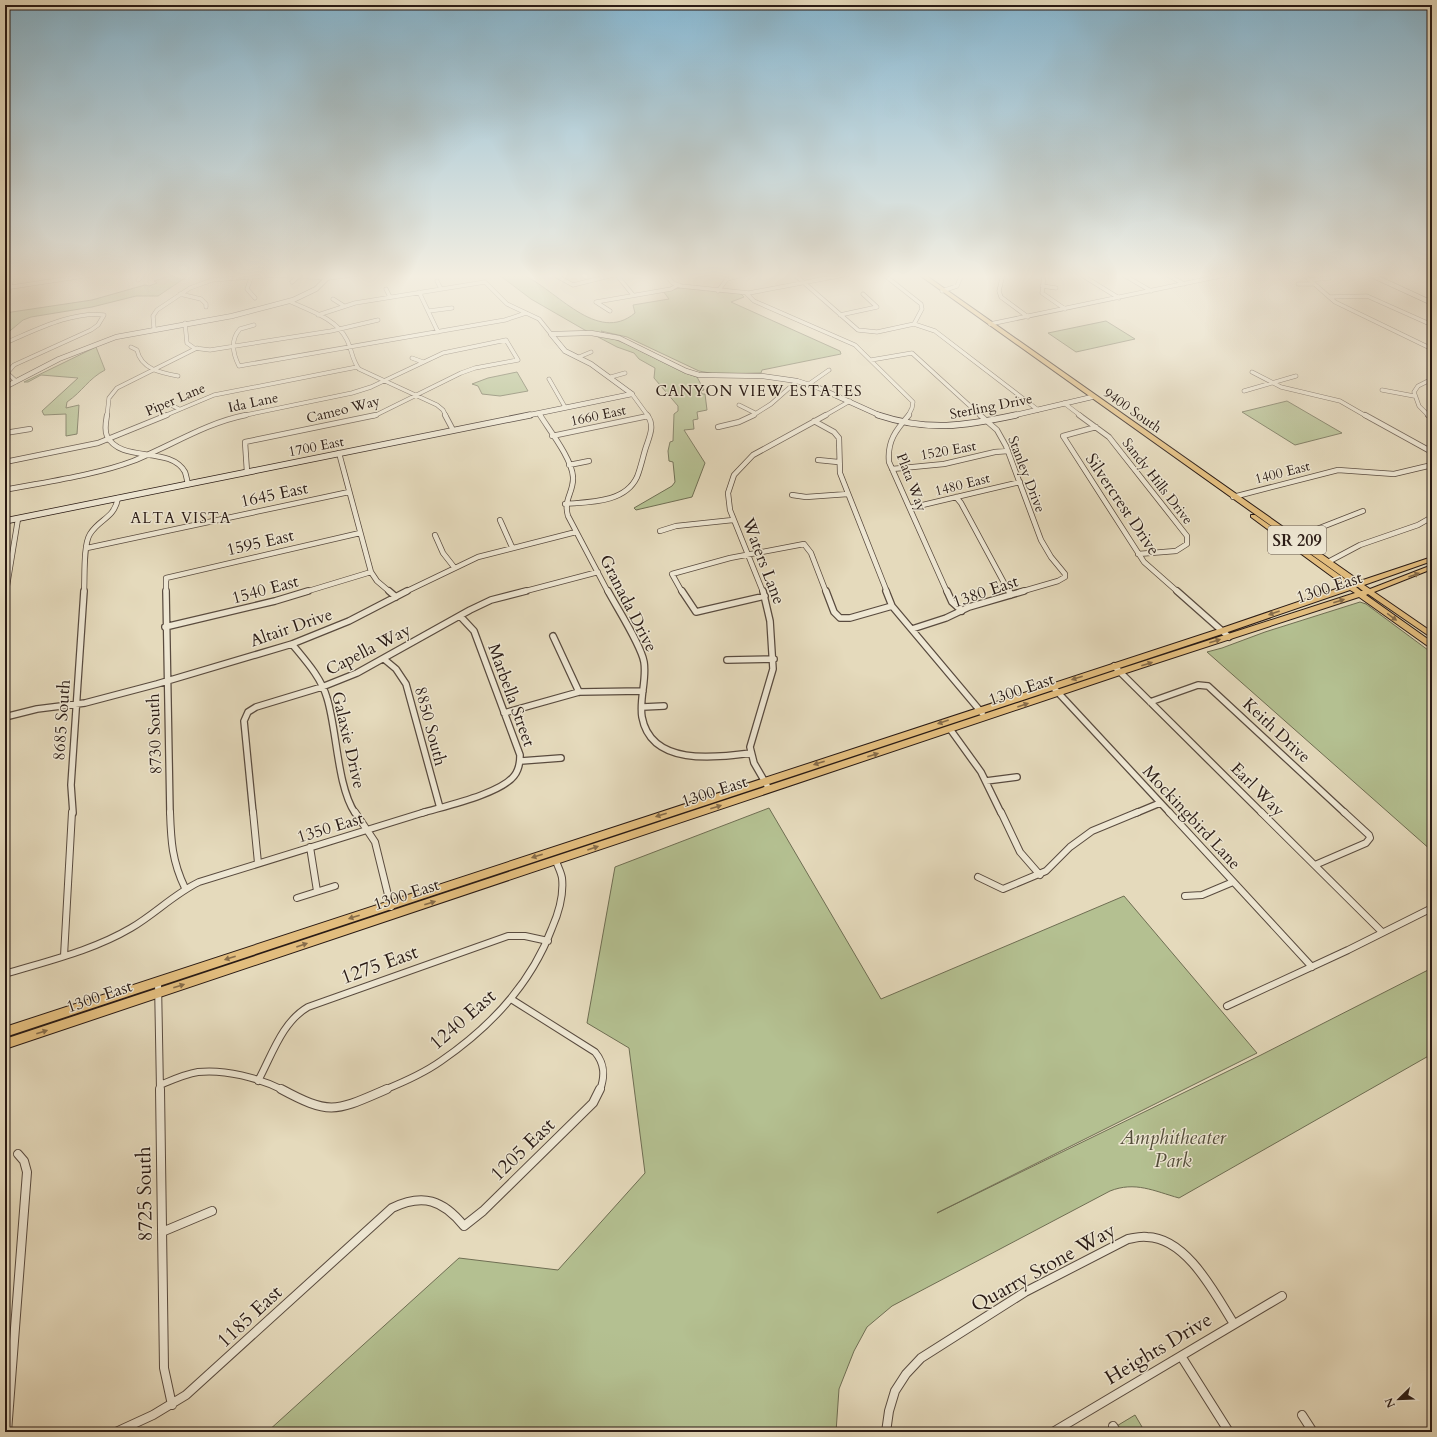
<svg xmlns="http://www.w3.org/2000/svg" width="1437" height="1437" font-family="Cardo,serif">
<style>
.green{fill:#b4c091;stroke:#6f6e53}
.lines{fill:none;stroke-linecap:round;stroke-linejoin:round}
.street-far4-casing{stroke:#594b3f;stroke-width:4.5}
.street-far3-casing{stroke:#594b3f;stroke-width:6}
.street-far2-casing{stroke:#594b3f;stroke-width:8}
.street-far1-casing{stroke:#594b3f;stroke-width:8}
.street-casing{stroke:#594b3f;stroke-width:10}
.secondary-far1-casing{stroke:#2a1b15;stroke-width:5.5}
.secondary-casing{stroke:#2a1b15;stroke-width:7}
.primary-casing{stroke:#2a1b15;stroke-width:2}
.street-far4{stroke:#eee7d3;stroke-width:3.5}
.street-far3{stroke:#eee7d3;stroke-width:4.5}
.street-far2{stroke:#eee7d3;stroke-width:5.5}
.street-far1{stroke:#eee7d3;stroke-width:6}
.street{stroke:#eee7d3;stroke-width:8}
.secondary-far1{stroke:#eee7d3;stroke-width:4.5}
.secondary{stroke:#eee7d3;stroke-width:5.5}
.primary{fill:#e2bd7e;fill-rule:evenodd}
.oneway{fill:#866c4a}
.labels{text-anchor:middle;stroke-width:3;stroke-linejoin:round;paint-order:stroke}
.far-street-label{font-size:14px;fill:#2a1b15;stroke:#eee7d3}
.far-neighbourhood-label{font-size:15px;letter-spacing:1px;fill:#2a1b15;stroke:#eee7d3}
.shield{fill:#eee7d3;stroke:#65584e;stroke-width:1}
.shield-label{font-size:16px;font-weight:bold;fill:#2a1b15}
.street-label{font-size:17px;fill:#2a1b15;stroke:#eee7d3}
.near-street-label{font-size:20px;fill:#2a1b15;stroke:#eee7d3}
.near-park-label{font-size:20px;font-style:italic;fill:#534d3a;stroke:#eee7d3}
</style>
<rect width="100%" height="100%" fill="#e5dabc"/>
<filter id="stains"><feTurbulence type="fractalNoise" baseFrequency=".005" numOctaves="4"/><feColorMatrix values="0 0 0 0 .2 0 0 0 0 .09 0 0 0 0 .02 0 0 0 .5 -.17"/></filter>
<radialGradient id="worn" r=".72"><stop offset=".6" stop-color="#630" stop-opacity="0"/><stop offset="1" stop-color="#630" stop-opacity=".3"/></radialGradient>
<path class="green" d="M177 274H191L158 296H136L92 307 31 317 23 320 5 335V313L92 300 145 285 149 286 157 283 154 281Z
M498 274C506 274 516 273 523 275 556 289 597 345 635 313L633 305 669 299 663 291 681 288 741 294 744 297 731 302 840 351 841 354 762 370 761 373 715 374 699 371 627 337 601 331 611 338 627 344 685 373 697 377 704 390 701 391 702 394H705L707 410 697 412 698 419 693 420 694 429 684 430 705 463 692 497 636 510 634 508 672 486 675 482 673 462 669 461 668 451 670 442 673 441 674 414 678 411V406L654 378 655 368 639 359 634 353 617 347 583 329 531 299Z
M1106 321 1135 339 1076 352 1048 333Z
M96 347 105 370C88 379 83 391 67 402L66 408 79 405 77 434 66 436V414L44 415 42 411 78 378 41 375 28 382H24Z
M517 372 528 391 500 396 482 394 478 386 472 384 488 378Z
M1287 401 1342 433 1295 445 1242 412Z
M1360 602 1366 604 1432 653V851L1207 652 1222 648 1265 632Z
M769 808 881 999 1124 896 1257 1053 937 1213 1259 1056 1432 968V1054L1179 1198C1154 1191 1135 1181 1110 1191L892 1306 867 1327 854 1351 839 1389 836 1432H267L459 1258 558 1270 645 1173 629 1048 587 1023 615 867Z
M1135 1415 1145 1432H1118L1115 1427Z"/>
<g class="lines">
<defs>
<path id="street-far4" d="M553 274 573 285 617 274
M616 274 633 295
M665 274 673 283 681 286 749 293 849 274
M794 274 858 330 877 332 914 324
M883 274 921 304 922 309 914 324
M1003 274 999 291 1001 297 1028 317
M1044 274 1042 293 1065 309
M1080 274 1119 298
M1122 274 1151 291
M1166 274 1184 284
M1303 274 1335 302 1432 349
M252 275 247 289 255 298
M138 280 144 274
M1309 280 1329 278
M437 281 441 289
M292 282 300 275
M1298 284H1314
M1042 286 1056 288
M5 288 97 274
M386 289 390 297
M718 291 727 279 746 274
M942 291 957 286 962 274
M419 292 438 332
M746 293 754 301 855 345 913 402 912 408 908 416
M180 294 201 299 206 304V307
M1329 297 1367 296 1432 325
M333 299 344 306
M291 302C311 311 337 319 347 340 352 350 352 360 359 369L437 405 443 410 446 416
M596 302 671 289 678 285
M596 302 610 311
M5 305 13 274
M429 311 452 308
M318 315 355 303 485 282 507 304 539 319 551 334
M840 315 877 307 863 294
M185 323 187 343 194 348 210 350 331 331 378 320
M914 324 935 331 1038 410
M990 324 1230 274
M254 325 240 329C230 340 233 354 239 366L505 320 526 313
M154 328 153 316 157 310 190 288 212 280 277 275 329 278 357 274
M5 343C34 331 71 311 104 315L98 325 91 330 14 365 7 373 16 381
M131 347 137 350C141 369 161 373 178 376
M579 357 591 352
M412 358 423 362
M871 360 912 353 981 416
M1252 372 1281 387 1340 401 1366 416
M611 377 625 373
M549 379 565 407
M809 384 829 370
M1382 390 1414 396
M1244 391 1296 376
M632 394 648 416
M167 403 179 409
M1064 403 1081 416
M739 405 755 413
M539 413 541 416
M107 416 109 398 117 388 197 348
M164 416 214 395 357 367
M241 416 352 393 371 387 443 353 506 340 518 360 475 368 461 373 374 416
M752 416 771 404 797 381
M824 416 850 401
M1429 416 1419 406 1414 392 1418 386 1432 379"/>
<path id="street-far3" d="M107 415C106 421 104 430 107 436 121 464 170 445 185 472 186 475 187 480 188 484
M445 415 453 430
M540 415C550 431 572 459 573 477 574 492 563 499 568 516L608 592
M909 415C896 430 887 441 889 462L947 592
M980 415 997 430 1006 446 1041 540 1051 557 1065 574V577L1058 581 1020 592
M1079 415 1109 437 1187 536V544L1176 551 1138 554
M1365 415 1432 452
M1428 415 1432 418
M814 421 834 432 839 438 840 473 887 592
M718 427 739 422 754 415
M1096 427 1063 436 1144 562 1178 592
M5 433 30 429
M552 436 648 416
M339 453 371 572 377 581 390 592
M818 460 838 462
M5 462 98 443 167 415
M569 465 589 461
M892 469 944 464 995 452 1008 451
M247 472 245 442 376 415
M5 490C45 482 96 475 133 461 171 446 205 423 246 415
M792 495 806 497 848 494
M956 497 961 503 1009 592
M1233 497 1338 470 1394 474 1432 465
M565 504C589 502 625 503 637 477 641 467 643 456 646 447 650 435 655 425 647 415
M910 508 1020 482
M500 520 512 547
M660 531 676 526 733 520
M435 535 443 553 454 567
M1301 542 1317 529 1363 511
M87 548 349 492
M1328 562 1360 545 1418 525 1432 517
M6 592 18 519
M84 592C85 577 83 545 90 534 100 518 114 519 118 498
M166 592V578L360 533
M305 592 371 572
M405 592 478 557 576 532
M522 592 598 572
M682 592 672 574 730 558 804 544 811 553 826 592
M763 592 730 510 728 493 734 475 753 455 826 415"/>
<path id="street-far2" d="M166 591 170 813
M389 591 396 597
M608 591C617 608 641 645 644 662 647 680 639 699 642 717 651 766 714 758 751 753
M682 591 696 612 765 596
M763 591 770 621 773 669 750 747 754 763 769 789
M826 591 834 612 840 618H850L892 606
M886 591 892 606 982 713
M947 591 952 602 962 611
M1009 591 1011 595
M1177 591 1229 637
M5 600 6 591
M165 627 275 601 308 591
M912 629 946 618 969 607 1024 591
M553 636 579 692
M292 644C305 660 321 677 327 698 337 730 337 786 355 813
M384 659 396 669 406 684 440 808
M727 660 774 659
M1114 666 1262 813
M1052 686 1170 813
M1150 702 1198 685 1208 686 1345 813
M643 707 664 706
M504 713 579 692 643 691
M5 717 37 709 85 703 157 684 292 644 349 621 407 591
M950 729 981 772 1001 813
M521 761 561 758
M986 781 1017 777
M73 813 71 785 84 591
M253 813 244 721 248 712 256 707 322 687 357 673 470 610 491 600 526 591
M422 813C445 806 500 794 514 776 519 770 520 763 520 755L474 631 460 616
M1136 813 1160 803"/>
<path id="street-far1" d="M170 812C171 841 172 861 185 888
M253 812 258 863
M355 812 375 842 391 907
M1001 812 1020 852 1040 875
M1169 812 1312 967
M1261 812 1382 932
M310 847 317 891
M1315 865 1366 843 1370 838 1369 835 1344 812
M978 877 1003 889 1046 871 1070 847 1092 831 1138 812
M1185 896 1202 895 1233 882
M297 898 335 886
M64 956 72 812
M5 974C47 961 92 951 131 928 155 914 174 894 199 882L425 812
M158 982 160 1090
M511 999 595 1052C605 1064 605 1076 600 1090
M1227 1006 1348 950 1432 908
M258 1081C272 1055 282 1022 308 1007L508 936H525L548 941
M160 1085C172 1080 185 1074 198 1072 225 1069 259 1078 283 1090
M384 1090C404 1082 424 1073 441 1061 489 1028 531 984 552 928 559 912 564 896 562 878 561 872 558 867 556 861"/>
<path id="street" d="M160 1089 164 1368 172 1405
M281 1089C331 1116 336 1111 387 1089
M162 1232 212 1211
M1181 1356 1229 1432
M1302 1415 1313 1432
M1113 1426 1117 1432
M7 1432 27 1172 24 1161 18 1154
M116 1432 153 1415 186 1395 392 1208C423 1193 443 1200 464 1226L483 1211 593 1103 600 1089
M886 1432 889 1411 895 1391 906 1374 921 1358 1025 1292 1128 1239C1134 1238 1141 1236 1147 1237 1187 1238 1215 1294 1234 1324
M1053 1432 1282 1296"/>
<path id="secondary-far1" d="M1369 274 1432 303
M5 387 59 359 116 337 232 316 293 300 316 289 331 274
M632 394 591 364 565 351 551 334 591 333 619 338 686 371 699 375 762 376 797 381 819 388 881 416
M525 416 632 394
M1011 416 1092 397"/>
<path id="secondary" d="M878 415C929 432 964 426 1016 415
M5 521 530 415"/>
<path id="primary" d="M918 274H924L1360 581 1432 557V561L1364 585 1370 589 1432 565V569L1374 592 1432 632V638L1368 594 1366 595 1432 642V649L1359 597 1123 674 5 1049V1039L1117 670 1355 593 1350 590 1225 633 5 1037V1027L1219 629 1345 586 1251 517V515H1255L1352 584H1353ZM1356 587H1358L1363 591H1361Z"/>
</defs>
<use href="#street-far4" class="street-far4-casing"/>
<use href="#street-far3" class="street-far3-casing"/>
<use href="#street-far2" class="street-far2-casing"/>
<use href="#street-far1" class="street-far1-casing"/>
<use href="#street" class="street-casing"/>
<use href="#secondary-far1" class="secondary-far1-casing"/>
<use href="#secondary" class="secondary-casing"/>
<use href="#primary" class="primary-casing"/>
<use href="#street-far4" class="street-far4"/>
<use href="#street-far3" class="street-far3"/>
<use href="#street-far2" class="street-far2"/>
<use href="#street-far1" class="street-far1"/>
<use href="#street" class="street"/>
<use href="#secondary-far1" class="secondary-far1"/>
<use href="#secondary" class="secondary"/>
<use href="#primary" class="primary"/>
</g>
<defs><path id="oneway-solid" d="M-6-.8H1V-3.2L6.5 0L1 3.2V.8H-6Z"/></defs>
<g class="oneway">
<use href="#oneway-solid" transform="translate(1414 575) rotate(-20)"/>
<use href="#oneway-solid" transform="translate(1339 601) rotate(-18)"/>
<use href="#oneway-solid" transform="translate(1274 613) rotate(161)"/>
<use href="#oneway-solid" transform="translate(1392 617) rotate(36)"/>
<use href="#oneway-solid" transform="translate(1215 641) rotate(-18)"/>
<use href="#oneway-solid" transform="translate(1147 664) rotate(-18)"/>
<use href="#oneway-solid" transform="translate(1077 678) rotate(162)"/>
<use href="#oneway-solid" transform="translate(1023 705) rotate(-19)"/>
<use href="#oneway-solid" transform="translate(943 722) rotate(161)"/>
<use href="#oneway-solid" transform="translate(873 755) rotate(-18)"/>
<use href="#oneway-solid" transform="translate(819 763) rotate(162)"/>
<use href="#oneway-solid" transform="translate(716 807) rotate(-18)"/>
<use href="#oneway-solid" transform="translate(661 815) rotate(162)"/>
<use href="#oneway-solid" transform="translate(593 848) rotate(-19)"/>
<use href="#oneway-solid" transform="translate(537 856) rotate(162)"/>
<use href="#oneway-solid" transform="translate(430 903) rotate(-18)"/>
<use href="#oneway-solid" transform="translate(354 917) rotate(162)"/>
<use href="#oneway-solid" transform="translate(302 945) rotate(-19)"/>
<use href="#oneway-solid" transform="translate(230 958) rotate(162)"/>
<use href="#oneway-solid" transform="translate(179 986) rotate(-18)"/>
<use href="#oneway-solid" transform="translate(42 1032) rotate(-18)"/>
</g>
<linearGradient id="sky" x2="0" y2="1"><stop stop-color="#87b7d1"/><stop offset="0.58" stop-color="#f3eee1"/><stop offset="1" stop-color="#f3eee1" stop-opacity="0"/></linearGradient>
<rect width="1437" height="476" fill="url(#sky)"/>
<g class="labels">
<g class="far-street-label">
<text transform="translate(175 399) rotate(-23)" y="5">Piper Lane</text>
<text transform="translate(253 402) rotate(-12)" y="5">Ida Lane</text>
<text transform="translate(991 406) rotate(-11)" y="5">Sterling Drive</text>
<text transform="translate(343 409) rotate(-14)" y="5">Cameo Way</text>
<text transform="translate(1133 410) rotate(35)" y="5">9400 South</text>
<text transform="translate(598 415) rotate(-12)" y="5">1660 East</text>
<text transform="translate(316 446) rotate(-11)" y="5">1700 East</text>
<text transform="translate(948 450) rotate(-10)" y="5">1520 East</text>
<text transform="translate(1282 472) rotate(-14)" y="5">1400 East</text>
<text transform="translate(1027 474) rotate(69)" y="5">Stanley Drive</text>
<text transform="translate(1158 481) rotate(52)" y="5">Sandy Hills Drive</text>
<text transform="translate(912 482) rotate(69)" y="5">Plata Way</text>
<text transform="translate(962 484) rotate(-14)" y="5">1480 East</text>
</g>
<g class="far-neighbourhood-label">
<text x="759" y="396">CANYON VIEW ESTATES</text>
<text x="181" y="523">ALTA VISTA</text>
</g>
<rect class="shield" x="1268" y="526" width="58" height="28" rx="3"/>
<g class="shield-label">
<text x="1297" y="546">SR 209</text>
</g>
<g class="street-label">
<text transform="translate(274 494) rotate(-12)" y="6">1645 East</text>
<text transform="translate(1123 504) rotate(56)" y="6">Silvercrest Drive</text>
<text transform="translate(260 542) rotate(-13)" y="6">1595 East</text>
<text transform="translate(764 561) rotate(69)" y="6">Waters Lane</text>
<text transform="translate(1329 587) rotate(-18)" y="6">1300 East</text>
<text transform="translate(265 589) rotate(-15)" y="6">1540 East</text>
<text transform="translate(985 591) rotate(-19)" y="6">1380 East</text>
<text transform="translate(629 603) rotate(63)" y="6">Granada Drive</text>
<text transform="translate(291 627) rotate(-19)" y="6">Altair Drive</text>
<text transform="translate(368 649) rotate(-27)" y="6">Capella Way</text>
<text transform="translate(1021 689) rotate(-19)" y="6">1300 East</text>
<text transform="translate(512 695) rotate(70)" y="6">Marbella Street</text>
<text transform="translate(61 720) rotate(-86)" y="6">8685 South</text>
<text transform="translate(431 726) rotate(75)" y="6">8850 South</text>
<text transform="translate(1277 730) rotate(43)" y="6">Keith Drive</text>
<text transform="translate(154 734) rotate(-92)" y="6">8730 South</text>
<text transform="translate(349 740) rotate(77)" y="6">Galaxie Drive</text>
<text transform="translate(1258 789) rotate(45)" y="6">Earl Way</text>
<text transform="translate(714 791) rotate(-18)" y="6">1300 East</text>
<text transform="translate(1192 817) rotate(47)" y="6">Mockingbird Lane</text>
<text transform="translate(330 827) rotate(-17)" y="6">1350 East</text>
<text transform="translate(406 894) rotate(-18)" y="6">1300 East</text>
<text transform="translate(99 996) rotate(-19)" y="6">1300 East</text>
</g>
<g class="near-street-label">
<text transform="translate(379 964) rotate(-20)" y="7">1275 East</text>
<text transform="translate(462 1019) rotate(-41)" y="7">1240 East</text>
<text transform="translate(522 1149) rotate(-44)" y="7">1205 East</text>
<text transform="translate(144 1194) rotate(-91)" y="7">8725 South</text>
<text transform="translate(1043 1267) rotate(-29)" y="7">Quarry Stone Way</text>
<text transform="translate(249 1316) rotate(-43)" y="7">1185 East</text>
<text transform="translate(1158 1348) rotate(-31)" y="7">Heights Drive</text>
</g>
<g class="near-park-label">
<text x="1173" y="1144">Amphitheater<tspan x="1173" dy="23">Park</tspan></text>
</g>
</g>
<rect width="1437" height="1437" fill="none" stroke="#e5dabc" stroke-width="20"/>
<rect x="6" y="6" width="1425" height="1425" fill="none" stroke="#2a1b15" stroke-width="2"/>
<rect x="10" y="10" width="1417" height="1417" fill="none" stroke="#2a1b15"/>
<g transform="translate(1399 1399) rotate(247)" stroke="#eee7d3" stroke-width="3" paint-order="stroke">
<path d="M0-3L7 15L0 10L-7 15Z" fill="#2a1b15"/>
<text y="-6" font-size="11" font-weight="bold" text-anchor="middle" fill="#2a1b15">N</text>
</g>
<rect width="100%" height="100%" filter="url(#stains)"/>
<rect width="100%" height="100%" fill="url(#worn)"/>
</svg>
